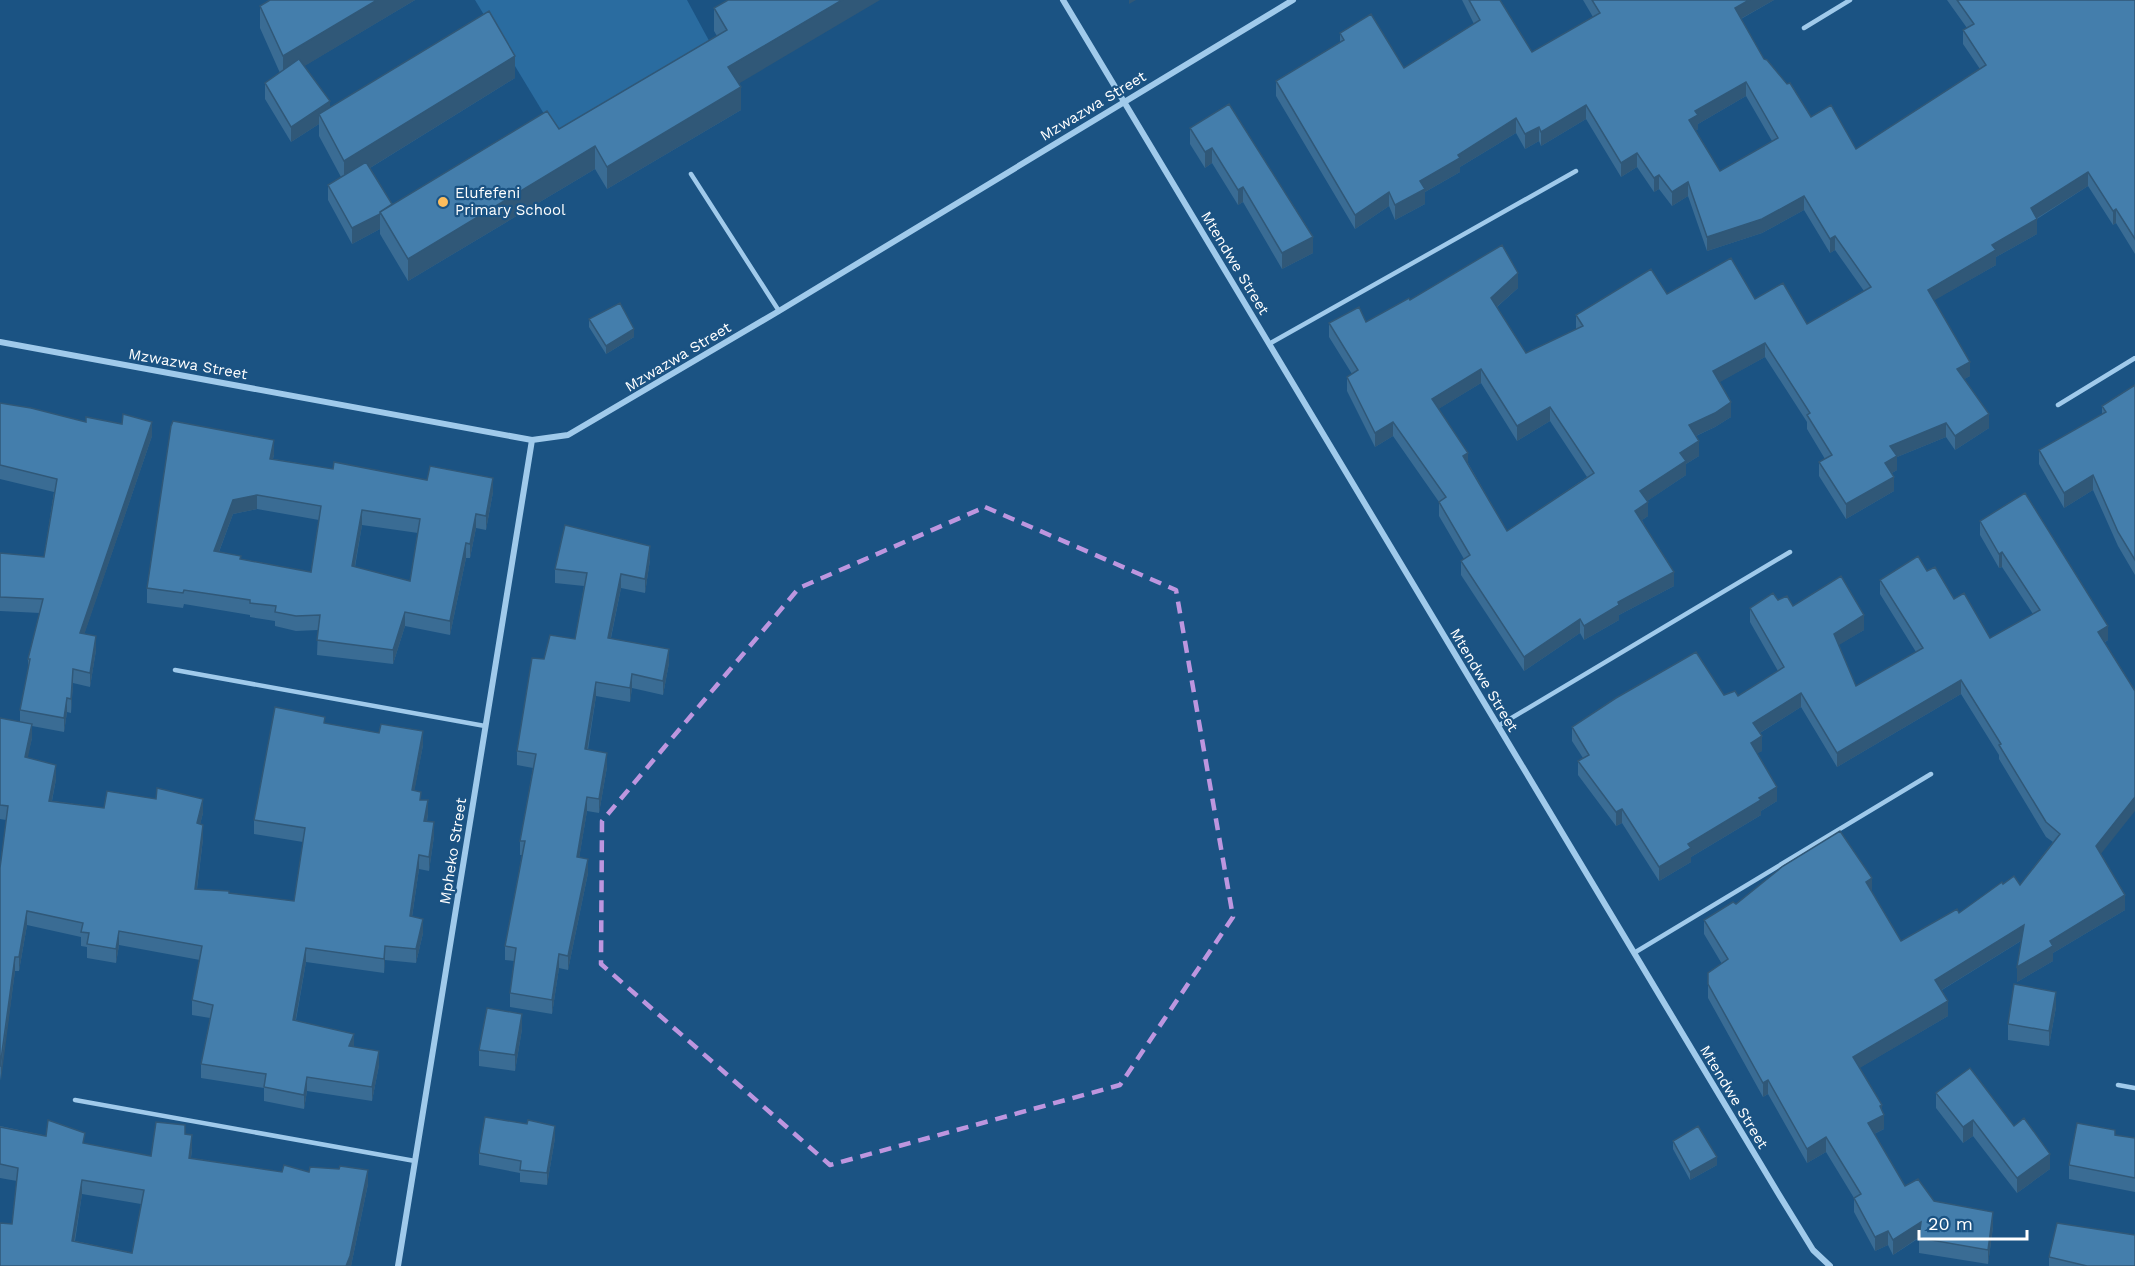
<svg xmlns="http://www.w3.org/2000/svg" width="2135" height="1266" font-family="'Work Sans',sans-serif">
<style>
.green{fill:#2a6ca0}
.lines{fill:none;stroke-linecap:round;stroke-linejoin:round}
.lane{stroke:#a0caeb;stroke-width:4.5}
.street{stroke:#a0caeb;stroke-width:6}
.wall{fill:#3a6c94;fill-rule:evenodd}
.shaded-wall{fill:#305878}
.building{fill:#447eac;stroke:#305878;stroke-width:1.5;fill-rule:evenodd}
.marked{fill:none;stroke:#bd96df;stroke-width:4.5;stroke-dasharray:12 8;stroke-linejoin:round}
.poi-dot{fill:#fcbd5d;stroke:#1b5383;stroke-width:2}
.labels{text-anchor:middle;stroke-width:4.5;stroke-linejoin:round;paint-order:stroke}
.street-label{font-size:15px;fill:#fff;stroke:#1b5383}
.poi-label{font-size:15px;fill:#fff;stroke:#1b5383;text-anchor:start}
</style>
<rect width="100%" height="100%" fill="#1b5383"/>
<path class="green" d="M475 0H687L713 48 558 137Z"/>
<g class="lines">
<path class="lane" d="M1804 28 1850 0
M691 174 779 311
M1269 344 1576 171
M2058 405 2135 358
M175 670 485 726
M1498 726 1790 552
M1634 953 1931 774
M2118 1085 2135 1088
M75 1100 415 1161"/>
<path class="street" d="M1063 0 1778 1193 1813 1250 1830 1266
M0 342 532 440 568 435 779 311 1293 0
M398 1266 532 440"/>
</g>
<path class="wall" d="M270 0H415L304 66 330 107 515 78 370 168 392 204 559 129 717 36 714 31V8L728 0 738 84 741 110 607 189 595 169 408 281 380 234V229L352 244 328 200V185L341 177 319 136V124L291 142 265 99V83L280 73 260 28V6Z
M1462 0H1500L1532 52 1593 17 1583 0H1774L1741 19 1764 59 1811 117 1856 149 1980 69 1963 44V30L1967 28 1947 0H2135V254L2116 223 2113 225 2088 186 2037 219V234L1996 257V265L1934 300 1970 376 1964 379 1989 428 1955 450 1946 437 1897 457V470L1892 473 1894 491 1846 519 1819 476V462L1825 459 1807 429V422L1765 357 1719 382 1731 417 1715 427 1696 436 1699 456 1686 464V475L1647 501 1648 516 1642 520 1674 586 1619 615V620L1584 640 1580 633 1524 671 1461 575V561L1464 559 1439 516V502L1393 436 1375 447 1347 391V377L1352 374 1329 337V323L1366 322 1410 300 1518 288 1497 307 1526 353 1576 329V315L1667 294 1755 299 1807 324 1864 291 1835 250 1830 253 1804 210 1762 233 1707 251 1688 196 1672 206 1659 189 1654 192 1637 167 1621 177 1586 119 1541 146 1539 141 1525 149 1516 133 1460 167V172L1425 192V204L1395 220 1389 206 1355 229 1276 96V81L1340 43V33L1404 68 1474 24ZM1746 96 1772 141 1720 171 1695 131 1698 129V124ZM1481 383 1517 441 1550 421 1587 477 1507 531 1468 463 1438 409Z
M1229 104 1313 253 1282 269 1243 202 1238 205 1212 163 1205 168 1190 144V128Z
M589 319 634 337 606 354 589 327Z
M2135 385V575L2118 546 2093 490 2064 508 2039 464V450L2102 414V406Z
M0 403 152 436 84 634 96 650 90 687 73 683 71 713 67 712 64 732 32 726V738L27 758 56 779 52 801 104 808 203 813 200 824 203 839 197 889 294 901 303 842 254 834V820L325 723 423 745 414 791 421 800 428 814 427 821 434 836 429 871 419 869 412 917 423 933 416 963 385 960 384 973 306 962 296 1020 354 1047 379 1065 372 1101 307 1091 304 1109 264 1101V1088L201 1078V1064L210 1018 192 1015V1000L200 960 119 945 116 963 87 958V947L81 946V937L27 925 19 971H15L0 1081V868L6 820 0 819V718L20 722V710L28 669V659L40 613 0 611V553L44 557 54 492 0 479Z
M274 454 273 459 333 469 493 492 486 530 476 528 470 558H466L450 635 405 626 393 664 317 655 318 630 296 631 275 626V621L250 617V615L184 604 183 608 147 603V588ZM257 509 319 520 311 572 241 559 219 552 233 514ZM362 525 418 533 410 581 355 567Z
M1980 521 2108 640 2104 643 2101 854 2125 910 2053 953V961L2017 982 2021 941 1942 990 1948 1016 1859 1068 1882 1110 1884 1129 1874 1134 1905 1186 1934 1201 1993 1227 1988 1264 1919 1253V1238L1893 1255 1888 1245 1875 1251 1854 1212V1198L1826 1152 1807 1163 1768 1094 1763 1097 1708 998V973L1722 964 1704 934V920L1736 904 1872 892 1901 941 1959 913 2003 884 2020 885 2053 842 2046 837 1999 759V755L1961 694 1837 767 1801 707 1760 733 1762 751 1757 753 1777 801 1761 811V815L1691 857V862L1659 881 1622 823 1616 826 1578 775V761L1583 758 1572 741V727L1724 695 1738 696 1778 671 1750 622V608L1778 600 1864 630 1838 645 1856 686 1916 652 1880 594V580L1927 571 1990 638 2033 614 2002 567 1999 568 1980 535Z
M650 560 645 593 621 588 611 638 669 663 663 695 632 688 630 702 596 696 588 750 607 767 599 813 587 811 579 858 588 873 568 970 559 968 552 1014 510 1007V993L514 961 505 960V946L522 855H520V841L533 768 517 765V751L544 659 575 639 584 586 555 583V569Z
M2056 1007 2049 1046 2008 1040V1024Z
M522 1029 515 1071 479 1066V1050Z
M1936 1093 2014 1126 2050 1169 2017 1193 1973 1136 1963 1143 1936 1108Z
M0 1126 85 1144 151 1156 185 1134 192 1149 191 1158 282 1172H309L368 1184 351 1266H0L12 1224 17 1181 0 1178ZM82 1194 141 1204 132 1253 75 1241Z
M2115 1136 2135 1138V1192L2069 1179V1165Z
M555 1138 547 1185 520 1182V1173L479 1165V1153Z
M1673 1141 1717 1165 1690 1180 1673 1149Z
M2049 1257 2135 1266H2049Z"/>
<path class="shaded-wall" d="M377 0H415L283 79V56Z
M842 0H880L728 90V67Z
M1129 0H1136L1129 4Z
M1749 0H1774L1735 22V8Z
M515 56V78L344 184V161Z
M1746 82V96L1698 124V129L1689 135V120L1695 111Z
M741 87V110L607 189V167Z
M330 101V117L319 114V124L291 142V127Z
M1586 105V119L1541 146V132Z
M1516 118V133L1460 167V172L1425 192V204L1395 220V205L1420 181 1458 155Z
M1539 127V141L1525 149V134Z
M595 146V169L408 281V259Z
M1212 148V163L1205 168V152Z
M1637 153V167L1621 177V163Z
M2088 172V186L2031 222V208Z
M1659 175V189L1654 192V178Z
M1688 182V196L1672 206V192Z
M1243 187V202L1238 205V190Z
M1389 192V206L1355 229V215Z
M1804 196V210L1762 233 1707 251V237Z
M2116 209V223L2113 225V211Z
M380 214V229L352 244V228Z
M2037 219V234L1996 257V265L1928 304V290L1992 245Z
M1835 236V250L1830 253V239Z
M1313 237V253L1282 269V253Z
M1518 273V288L1491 312V298Z
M634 329V337L606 354V346Z
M1765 343V357L1713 386V371Z
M1970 362V376L1957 383V369Z
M1481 369V383L1432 413V399Z
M1731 402V417L1715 427 1689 439V425Z
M1550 407V421L1517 441V426Z
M1989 414V428L1955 450V436Z
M152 422V436L80 647V633Z
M1393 422V436L1375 447V433Z
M1946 423V437L1897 457V470L1885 477V463L1890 446Z
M274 440V454L270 473V459Z
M1699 441V456L1686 464V475L1640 506V491L1680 453Z
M1468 453V467L1463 456Z
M2093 475V490L2064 508V493Z
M1894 477V491L1846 519V504Z
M493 478V492L486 530V516Z
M257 495V509L233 514 214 565V551L233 500Z
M1648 502V516L1635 525V511Z
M362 510V525L352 581V566Z
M476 514V528L470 558V544Z
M466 543V558L450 635V621Z
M650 546V560L645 593V579Z
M2002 552V567L1999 568V554Z
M1674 572V586L1619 615V620L1584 640V626L1618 602Z
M621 574V588L608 651V638Z
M405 612V626L393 664V650Z
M1864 615V630L1834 648V634Z
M1580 619V633L1524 671V657Z
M2108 626V640L2098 646V632Z
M96 636V650L90 687V673Z
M669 649V663L663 695V681Z
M73 669V683L71 713V699Z
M632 674V688L630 702V688Z
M1961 680V694L1837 767V753Z
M596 682V696L585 763V749Z
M1801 693V707L1753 737V723Z
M67 698V712L64 732V718Z
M32 724V738L25 771V757Z
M423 731V745L412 804V790Z
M1762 736V751L1751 757V743Z
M607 753V767L599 813V799Z
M56 765V779L49 815V801Z
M1777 787V801L1761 811V815L1691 857V862L1659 881V867L1688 844Z
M587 797V811L577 871V857Z
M2135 797V811L2096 860V846Z
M203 799V813L197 837V823Z
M428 800V814L424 835V821Z
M1622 809V823L1616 826V812Z
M434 822V836L429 871V857Z
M203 825V839L195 903V889Z
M419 855V869L410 930V916Z
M588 859V873L568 970V956Z
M1872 878V892L1866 882Z
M2125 895V910L2053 953V961L2017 982V967L2050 941Z
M27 911V925L19 971V957Z
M423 919V933L416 963V949Z
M2024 925V939L1935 994V980Z
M119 931V945L116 963V949Z
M385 946V960L384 973V959Z
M306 948V962L293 1034V1020Z
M559 954V968L552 1014V1000Z
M15 957V971L1 1081V1067Z
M2056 992V1007L2049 1046V1031Z
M1948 1001V1016L1853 1072V1057Z
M522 1014V1029L515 1071V1055Z
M354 1034V1048L349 1046Z
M379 1051V1065L372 1101V1087Z
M307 1077V1091L304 1109V1095Z
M1768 1080V1094L1763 1097V1083Z
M1882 1105V1116L1884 1115V1129L1868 1137V1123L1880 1106Z
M1973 1120V1136L1963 1143V1127Z
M555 1126V1138L547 1185V1173Z
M192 1135V1149L189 1172V1158Z
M1826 1137V1152L1807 1163V1149Z
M2050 1154V1169L2017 1193V1178Z
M1717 1157V1165L1690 1180V1172Z
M368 1170V1184L351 1266H346Z
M82 1180V1194L72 1255V1241Z
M1993 1212V1227L1988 1264V1250Z
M1921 1222V1236L1893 1255V1240Z
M1888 1231V1245L1875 1251V1237Z"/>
<path class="building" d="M270 0H377L283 56 260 6Z
M728 0H842L728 67 741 87 607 167 595 146 408 259 380 212 547 111 559 129 727 30 714 8Z
M1469 0H1500L1532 52 1600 13 1592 0H1749L1735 8 1764 59 1767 60 1787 84 1790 83 1811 117 1831 105 1856 149 1986 65 1963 30 1974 24 1957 0H2135V239L2116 209 2113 211 2088 172 2031 208 2037 219 1992 245 1996 250 1928 290 1970 362 1957 369 1989 414 1955 436 1946 423 1890 446 1897 456 1885 463 1894 477 1846 504 1819 462 1832 455 1807 415 1810 413 1765 343 1713 371 1731 402 1715 413 1689 425 1699 441 1680 453 1686 461 1640 491 1648 502 1635 511 1674 572 1618 602 1619 605 1584 626 1580 619 1524 657 1461 561 1470 555 1439 502 1446 497 1393 422 1375 433 1347 377 1358 370 1329 323 1359 307 1366 322 1409 298 1410 300 1502 245 1518 273 1491 298 1526 353 1583 326 1576 315 1651 269 1667 294 1731 258 1755 299 1783 283 1807 324 1871 287 1835 236 1830 239 1804 196 1762 219 1707 237 1688 182 1672 192 1659 175 1654 178 1637 153 1621 163 1586 105 1541 132 1539 127 1525 134 1516 118 1458 155 1460 158 1420 181 1425 189 1395 205 1389 192 1355 215 1276 81 1344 40 1340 33 1371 14 1404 68 1480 20ZM1746 82 1778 138 1720 171 1689 120 1698 115 1695 111ZM1481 369 1517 426 1550 407 1594 473 1507 531 1463 456 1468 453 1432 399Z
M489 11 515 56 344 161 319 114Z
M299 59 330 101 291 127 265 83Z
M1229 104 1313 237 1282 253 1243 187 1238 190 1212 148 1205 152 1190 128Z
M366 162 392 204 380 212V214L352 228 328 185Z
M620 303 634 329 606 346 589 319Z
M2135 385V560L2118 532 2093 475 2064 493 2039 450 2106 412 2102 406Z
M0 403 31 408 86 422V417L122 424 123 414 152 422 80 633 96 636 90 673 73 669 71 699 67 698 64 718 20 710 30 659H28L43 599 0 597V553L44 557 57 479 0 465Z
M173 421 274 440 270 459 333 469 334 462 427 480 430 466 493 478 486 516 476 514 470 544 466 543 450 621 405 612 393 650 317 640 320 615 296 616 275 612 276 606 250 603V600L184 590 183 593 147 588 171 426ZM257 495 321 506 311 572 240 559 241 556 214 551 233 500ZM362 510 420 519 410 581 352 566Z
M2025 493 2108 626 2098 632 2135 691V797L2096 846 2125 895 2050 941 2053 946 2017 967 2024 925 1935 980 1948 1001 1853 1057 1882 1105 1880 1106 1884 1115 1868 1123 1905 1186 1918 1179 1934 1201 1993 1212 1988 1250 1919 1238 1921 1222 1893 1240 1888 1231 1875 1237 1854 1198 1861 1194 1826 1137 1807 1149 1768 1080 1763 1083 1708 984V973L1728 959 1704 920 1733 902 1736 904 1783 866 1840 831 1872 878 1866 882 1901 941 1957 909 1959 913 2002 882 2003 884 2014 876 2020 885 2060 834 2046 822 1999 745 2001 744 1961 680 1837 753 1801 693 1753 723 1762 736 1751 743 1777 787 1759 798 1761 800 1688 844 1691 848 1659 867 1622 809 1616 812 1578 761 1589 755 1572 727 1616 698 1696 652 1724 695 1735 691 1738 696 1784 667 1750 608 1773 593 1778 600 1787 596 1793 606 1841 576 1864 615 1834 634 1856 686 1923 648 1880 580 1918 556 1927 571 1935 567 1954 599 1964 593 1990 638 2040 610 2002 552 1999 554 1980 521Z
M565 525 650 546 645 579 621 574 608 638 669 649 663 681 632 674 630 688 596 682 585 749 607 753 599 799 587 797 577 857 588 859 568 956 559 954 552 1000 510 993 516 948 505 946 525 841H520L536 754 517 751 532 658 544 659 550 635 575 639 587 573 555 569Z
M275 707 325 717 324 723 379 733 381 724 423 731 412 790 421 792 420 800H428L424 821 434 822 429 857 419 855 410 916 423 919 416 949 385 946 384 959 306 948 293 1020 354 1034 349 1046 379 1051 372 1087 307 1077 304 1095 264 1087 266 1074 201 1064 213 1005 192 1000 202 946 119 931 116 949 87 944 89 933 81 932 83 923 27 911 19 957H15L0 1067V868L8 806 0 805V718L32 724 25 757 56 765 49 801 104 808 107 791 156 799 157 788 203 799 197 823 203 825 195 889 229 891V893L294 901 305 828 254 820Z
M2014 984 2056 992 2049 1031 2008 1024Z
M487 1008 522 1014 515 1055 479 1050Z
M1970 1068 2014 1126 2024 1118 2050 1154 2017 1178 1973 1120 1963 1127 1936 1093Z
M485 1117 527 1124 528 1120 555 1126 547 1173 520 1170 521 1161 479 1153Z
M48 1120 85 1133 83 1143 151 1156 156 1122 185 1125V1134L192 1135 189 1158 282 1172 284 1165 309 1172 310 1167 339 1169 340 1166 368 1170 350 1256 346 1266H0V1223L12 1224 18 1168 0 1164V1127L46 1136ZM82 1180 144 1190 132 1253 72 1241Z
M2077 1123 2115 1130V1135L2135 1138V1178L2069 1165Z
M1698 1126 1717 1157 1690 1172 1673 1141Z
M2057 1223 2135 1235V1266H2087L2049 1257Z"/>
<path class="marked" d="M985 507 1176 590 1233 917 1120 1085 830 1165 601 964 602 821 799 588Z"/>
<circle class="poi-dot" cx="443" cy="202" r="6"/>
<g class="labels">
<g class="street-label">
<text transform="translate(1093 106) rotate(-31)" y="5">Mzwazwa Street</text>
<text transform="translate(1235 263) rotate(59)" y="5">Mtendwe Street</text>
<text transform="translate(678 357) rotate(-31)" y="5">Mzwazwa Street</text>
<text transform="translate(188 364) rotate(10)" y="5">Mzwazwa Street</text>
<text transform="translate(1484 680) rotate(59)" y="5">Mtendwe Street</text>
<text transform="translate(453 851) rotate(-81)" y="5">Mpheko Street</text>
<text transform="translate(1734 1097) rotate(59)" y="5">Mtendwe Street</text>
</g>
<g class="poi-label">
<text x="455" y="198">Elufefeni<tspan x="455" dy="17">Primary School</tspan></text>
</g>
</g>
<path d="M1919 1230v9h108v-9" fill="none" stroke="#ffffff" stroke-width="3"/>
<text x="1928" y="1230" font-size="18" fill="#ffffff" stroke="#1b5383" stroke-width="4.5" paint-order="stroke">20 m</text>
</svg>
